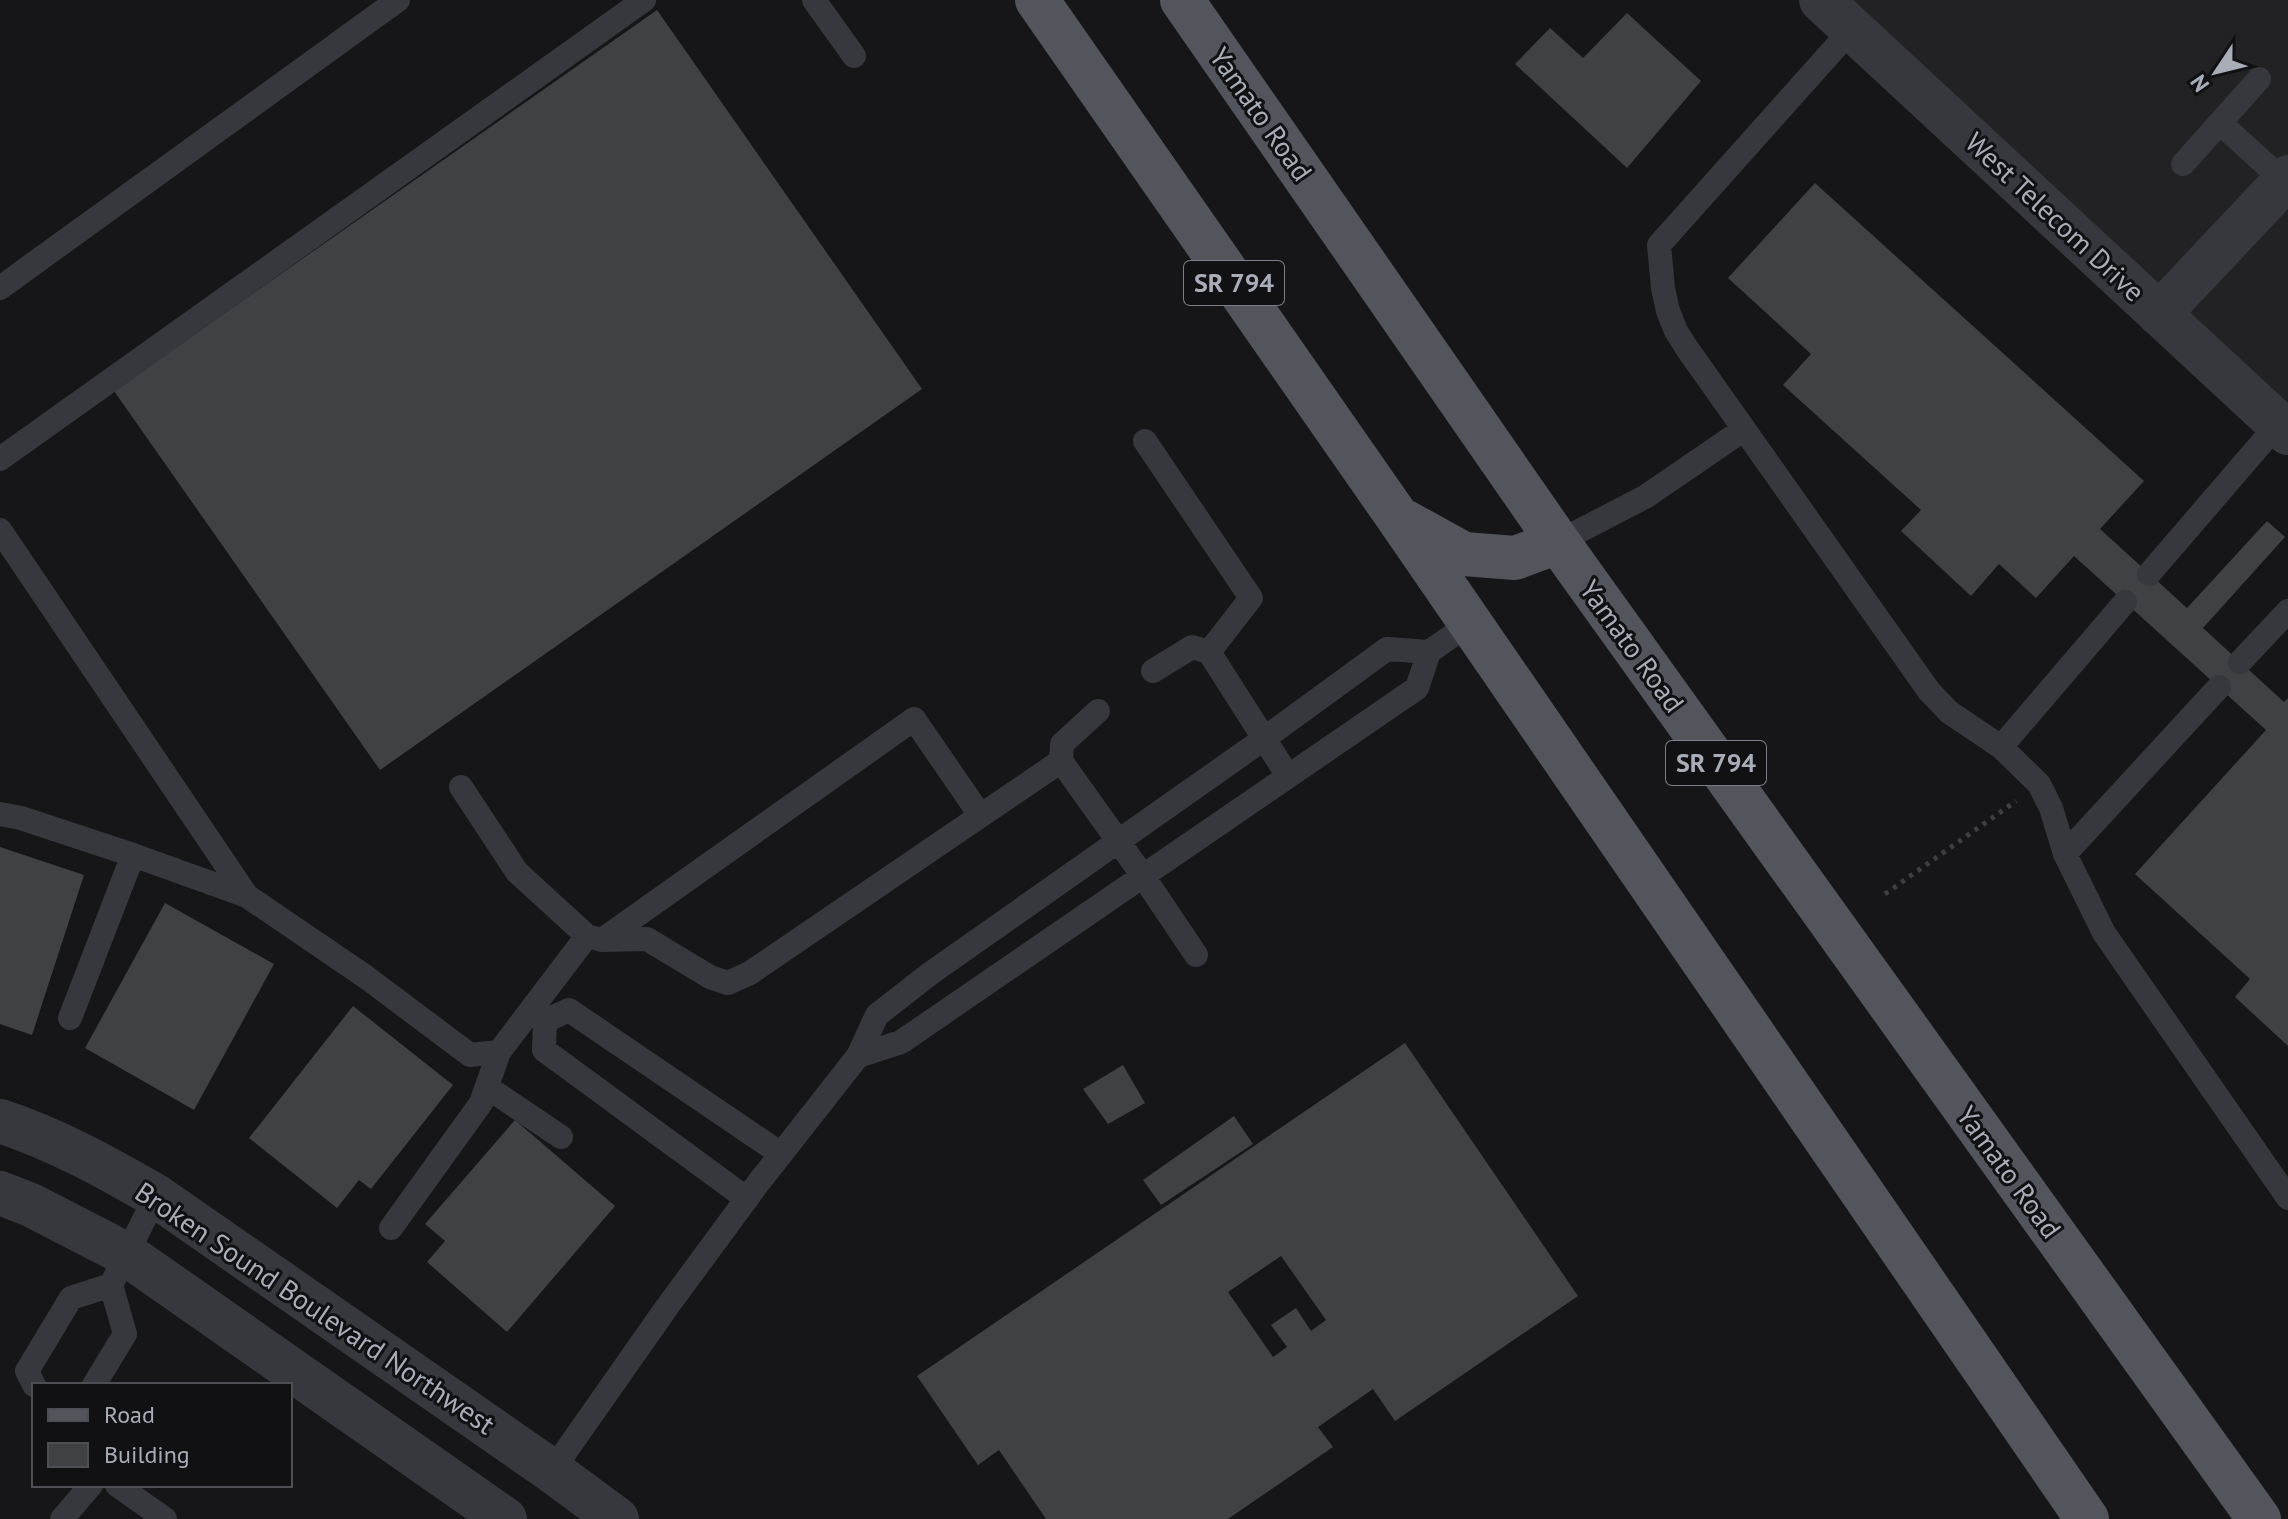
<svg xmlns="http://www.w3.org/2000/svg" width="2288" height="1519" font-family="'PT Sans',sans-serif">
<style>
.built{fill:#222225}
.building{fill:#404145;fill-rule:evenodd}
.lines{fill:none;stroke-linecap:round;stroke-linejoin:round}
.path{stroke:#3d3f44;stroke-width:5;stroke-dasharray:4 6;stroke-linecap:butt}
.service{stroke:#37383d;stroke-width:24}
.minor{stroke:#37383d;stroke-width:44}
.primary{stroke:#53555c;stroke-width:44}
.labels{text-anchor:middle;stroke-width:6;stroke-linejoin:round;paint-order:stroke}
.shield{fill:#111113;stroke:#7b7e86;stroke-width:2}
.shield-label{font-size:26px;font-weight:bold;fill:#a8adb8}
.street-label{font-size:28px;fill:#a8adb8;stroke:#111113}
</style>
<rect width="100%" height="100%" fill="#161618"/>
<path class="built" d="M1821 0H2288V433Z"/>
<path class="building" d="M657 10 922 389 380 770 114 391Z
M1627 13 1701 81 1627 168 1515 64 1550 28 1583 58Z
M1815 183 2144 481 2100 529 2187 608 2267 521 2285 537 2203 628 2284 702 2288 698V1046L2235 997 2250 979 2135 874 2266 730 2074 556 2036 598 1999 564 1971 596 1901 531 1921 510 1783 385 1811 354 1728 278Z
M0 847 84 875 32 1035 0 1024Z
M165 903 274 964 194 1110 85 1048Z
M353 1006 453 1085 371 1189 359 1180 337 1208 249 1138Z
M1405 1043 1578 1296 1395 1421 1373 1389 1318 1427 1333 1447 1228 1519H1046L999 1450 978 1465 917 1376ZM1281 1256 1326 1320 1311 1331 1296 1308 1271 1325 1287 1347 1273 1357 1228 1292Z
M1123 1065 1145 1103 1108 1124 1083 1089Z
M1234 1116 1253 1144 1161 1205 1143 1180Z
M515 1120 615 1206 507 1332 427 1262 445 1241 425 1224Z"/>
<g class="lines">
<path class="path" d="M1885 894 2016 801"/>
<path class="service" d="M814 0 854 56
M1852 29 1659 245 1663 288 1668 311 1676 331 1686 347 1929 691 1949 712 2001 747 2039 784 2051 808 2065 854 2104 933 2288 1198
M2220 123 2284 181
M2183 164 2259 79
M0 288 398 0
M1145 441 1251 598 1209 652
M0 459 644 0
M0 530 247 896
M1558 542 1645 497 1743 430
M2149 574 2278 424
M2240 662 2288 611
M1153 671 1192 647 1209 652 1288 776
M1098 711 1062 744 1061 761 1143 876 1196 955
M2001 747 2125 602
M0 814 21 818 133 855 247 896 366 977 470 1055 499 1052 587 936 517 872 461 787
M2065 854 2219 687
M587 936 602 940 647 939 710 977 728 983 750 973 1061 761
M602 940 914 719 980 815
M70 1018 133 855
M545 1021 569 1010 781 1154
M545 1021 544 1050 747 1199
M858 1056 901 1042 1417 688 1429 652 1470 623
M487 1087 561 1137
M391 1228 481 1103 499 1052
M34 1385 27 1371 71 1298 111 1285
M94 1385 125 1334 111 1285 156 1196
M552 1471 667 1307 759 1182 858 1056 877 1015 931 973 1258 743 1387 649 1429 652
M117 1485 165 1519
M62 1519 91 1485"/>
<path class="minor" d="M1821 0 2288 433
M2159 314 2288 177
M0 1121C55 1139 106 1167 156 1196L552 1471 617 1519
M0 1193 31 1205 126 1254 505 1519"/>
<path class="primary" d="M1037 0 1398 518 2087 1519
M1182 0 1558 542 2259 1519
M1404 521 1464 554 1515 558 1558 542"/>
</g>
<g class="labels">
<g class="shield">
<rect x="1184" y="261" width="100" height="44" rx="6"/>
<rect x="1666" y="741" width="100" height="44" rx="6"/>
</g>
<g class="shield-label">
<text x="1234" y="292">SR 794</text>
<text x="1716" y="772">SR 794</text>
</g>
<g class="street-label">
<text transform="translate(1261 114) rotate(55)" y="10">Yamato Road</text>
<text transform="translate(2055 217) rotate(43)" y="10">West Telecom Drive</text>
<text transform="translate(1632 646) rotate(54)" y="10">Yamato Road</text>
<text transform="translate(2009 1172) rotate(54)" y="10">Yamato Road</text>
<text transform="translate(315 1308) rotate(34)" y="10">Broken Sound Boulevard Northwest</text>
</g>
</g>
<rect x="32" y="1383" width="260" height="104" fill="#111113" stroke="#4d4f55" stroke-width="2"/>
<rect x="48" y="1409" width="40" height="12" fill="#53555c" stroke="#4d4f55" stroke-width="2"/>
<text x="104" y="1423" font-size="24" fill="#a8adb8">Road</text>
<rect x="48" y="1443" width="40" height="24" fill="#404145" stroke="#4d4f55" stroke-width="2"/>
<text x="104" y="1463" font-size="24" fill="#a8adb8">Building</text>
<g transform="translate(2216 72) rotate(235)" stroke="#111113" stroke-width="6" paint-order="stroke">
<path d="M0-6L14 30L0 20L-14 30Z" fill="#a8adb8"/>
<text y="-12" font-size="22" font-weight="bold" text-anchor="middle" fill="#a8adb8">N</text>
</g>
</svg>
